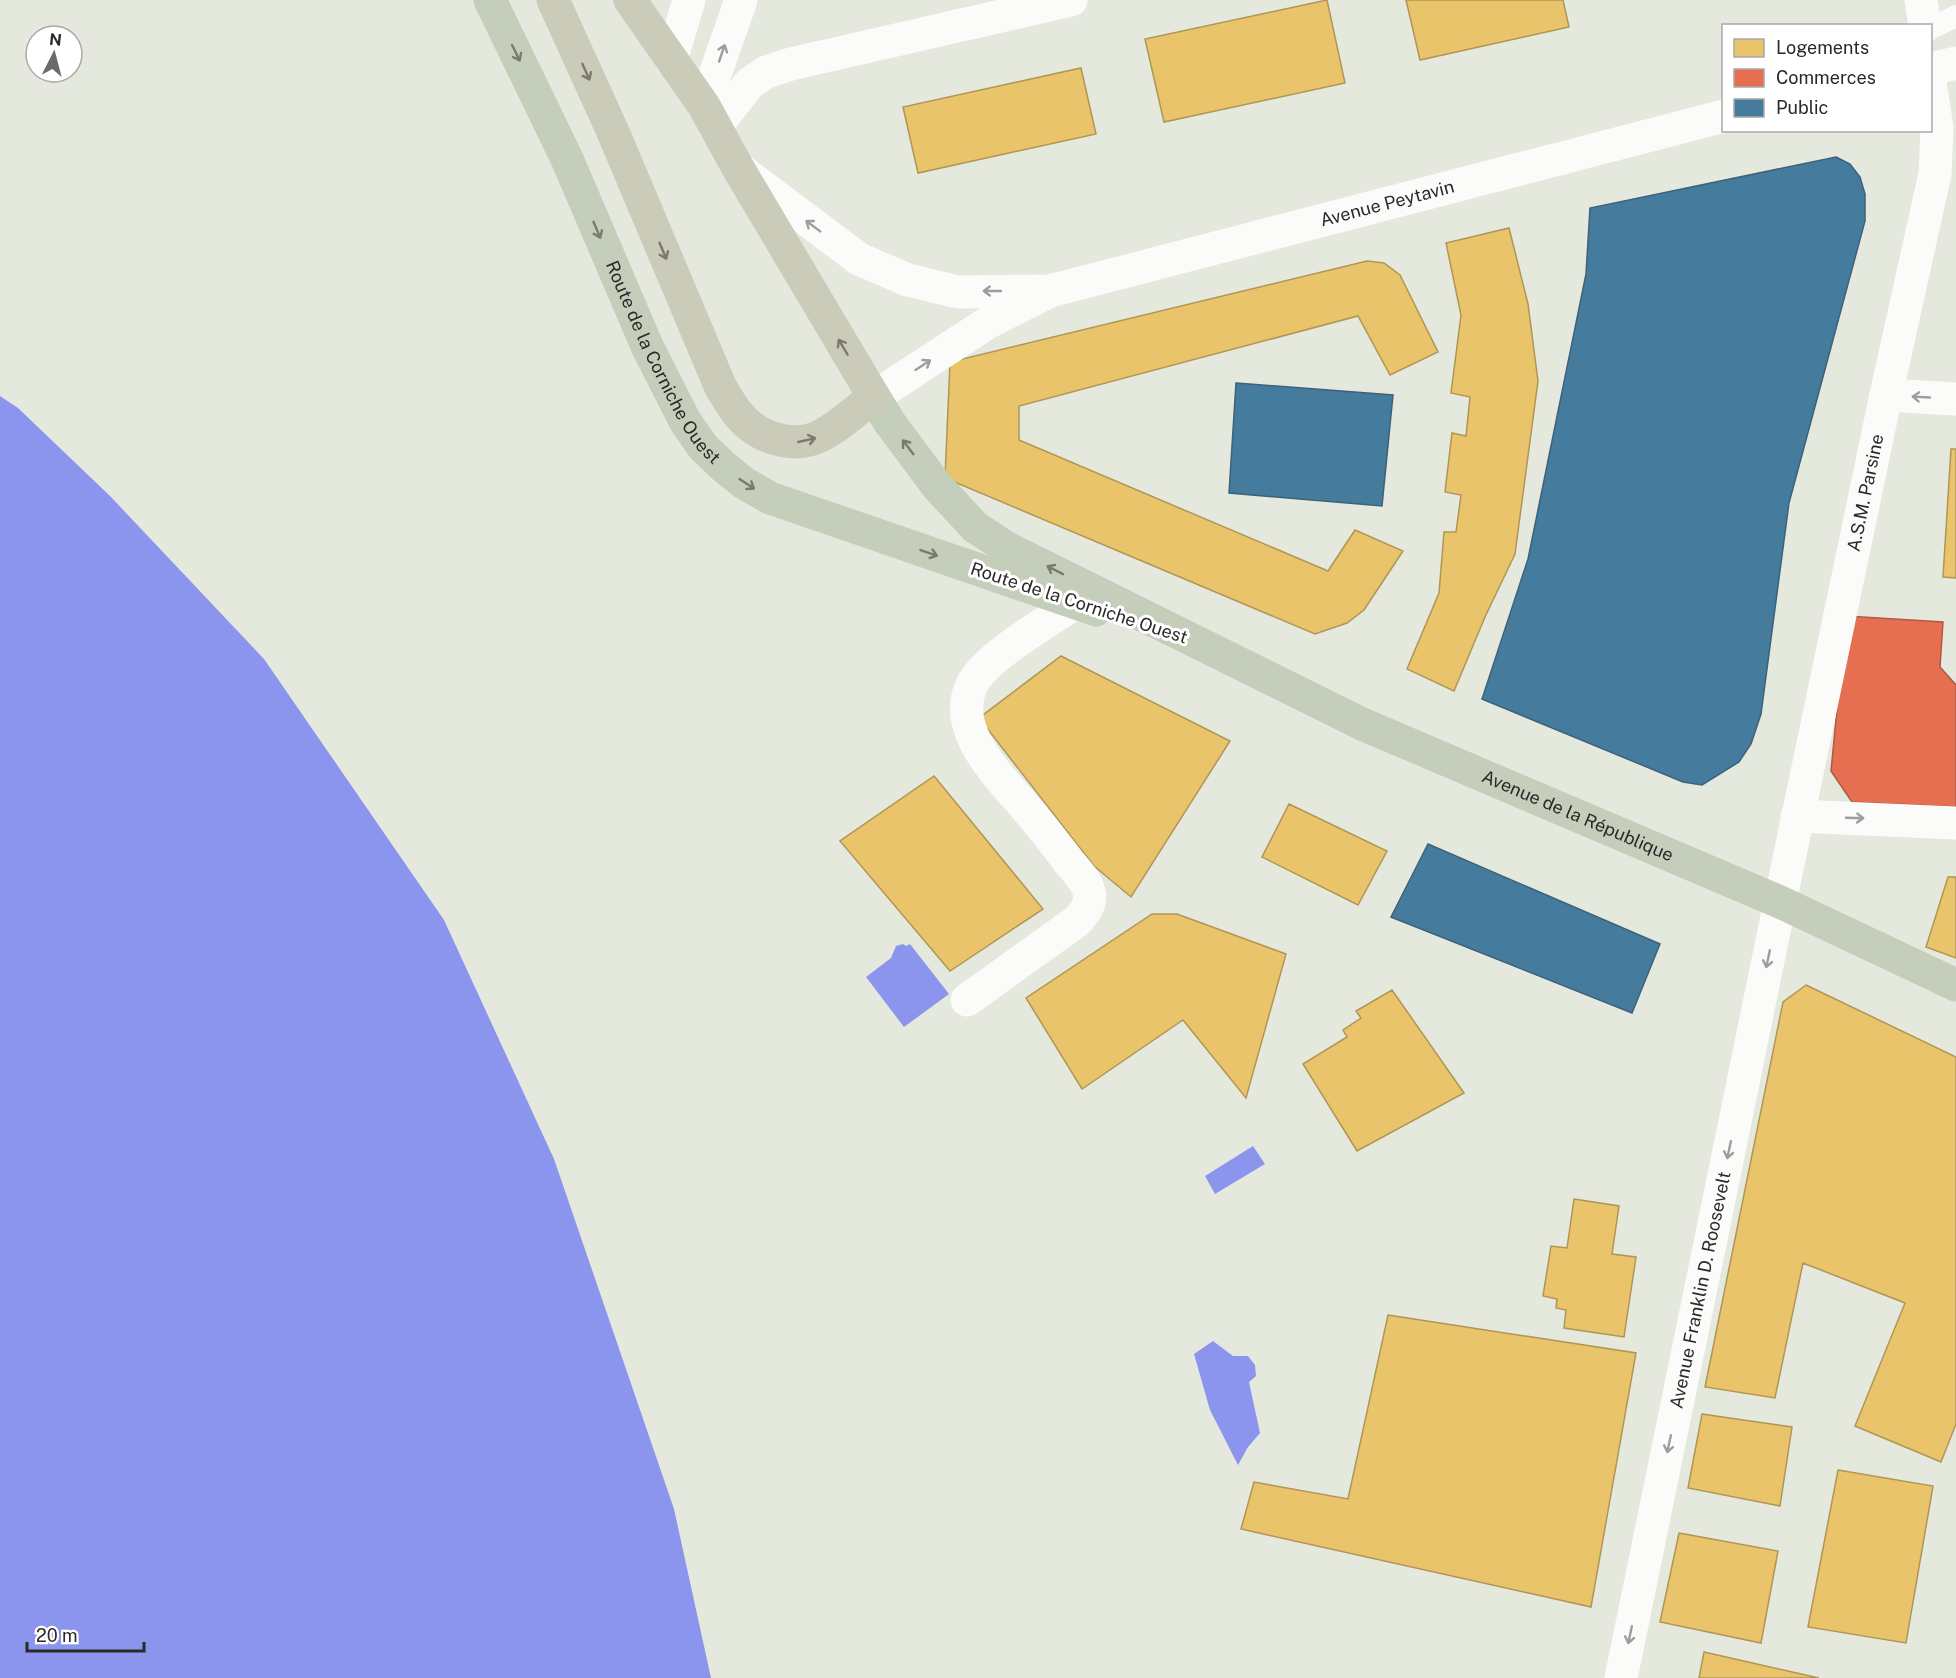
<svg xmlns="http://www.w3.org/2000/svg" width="1956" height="1678" font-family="'Public Sans',sans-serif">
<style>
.water{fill:#8b95ee}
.homes{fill:#e9c46a;stroke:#af9656;stroke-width:1.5}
.shops{fill:#e76f51;stroke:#ae5a45;stroke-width:1.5}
.public{fill:#457b9d;stroke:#3d627a;stroke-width:1.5}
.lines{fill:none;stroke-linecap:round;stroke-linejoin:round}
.lane{stroke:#fbfcfa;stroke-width:22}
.street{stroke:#fbfcfa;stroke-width:33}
.secondary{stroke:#fbfcfa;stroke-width:33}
.primary{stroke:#c5ceba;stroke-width:33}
.highway{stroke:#cacbb8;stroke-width:33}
.oneway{stroke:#777c72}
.oneway2{stroke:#9c9d9c}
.oneway3{stroke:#7a7a70}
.labels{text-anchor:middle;stroke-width:6;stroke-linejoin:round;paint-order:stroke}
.street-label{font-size:18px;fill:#292929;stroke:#fff}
</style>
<rect width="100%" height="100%" fill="#e5e8dd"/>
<path class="water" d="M0 396 18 408 110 496 264 659 444 920 554 1159 674 1509 711 1678H0Z
M903 944 906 946 910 944 949 994 904 1027 866 977 891 958 896 946Z
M1253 1146 1265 1164 1215 1194 1205 1176Z
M1213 1341 1233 1356H1248L1255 1365 1256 1376 1249 1382 1260 1433 1248 1447 1238 1465 1210 1410 1194 1354Z"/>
<path class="homes" d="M1327 0 1345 83 1164 122 1145 39Z
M1406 0H1563L1569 27 1420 60Z
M1081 68 1096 134 918 173 903 107Z
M1509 228 1528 304 1538 381 1515 554 1485 617 1454 691 1407 669 1439 593 1444 532H1456L1461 495 1445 492 1452 433 1466 436 1470 397 1451 393 1461 315 1446 243Z
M1367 261 1384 263 1400 275 1438 352 1390 375 1358 316 1019 406V440L1328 571 1355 530 1403 551 1364 610 1347 623 1315 634 945 478 950 362Z
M1951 449H1956V578L1943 577Z
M1061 656 1230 741 1131 897 1094 866 979 718Z
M934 776 1043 909 950 971 840 841Z
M1289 804 1387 851 1358 905 1262 857Z
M1948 877H1956V958L1926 947Z
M1152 914H1177L1286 954 1246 1098 1183 1020 1082 1089 1026 998Z
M1806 985 1956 1057V1424L1941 1462 1855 1426 1905 1303 1803 1263 1775 1398 1705 1387 1783 1002Z
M1392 990 1464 1093 1357 1151 1303 1064 1347 1037 1343 1030 1361 1018 1356 1011Z
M1574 1199 1619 1206 1612 1254 1636 1257 1624 1337 1564 1328 1566 1310 1556 1308 1557 1299 1543 1296 1551 1246 1567 1248Z
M1388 1315 1636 1353 1591 1607 1241 1529 1254 1482 1348 1499Z
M1702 1414 1792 1427 1780 1506 1688 1488Z
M1838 1470 1933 1486 1906 1643 1808 1627Z
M1679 1533 1778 1551 1761 1643 1660 1622Z
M1704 1652 1819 1678H1699Z"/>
<path class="shops" d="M1846 616 1943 622 1940 667 1956 685V807L1852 802 1831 771Z"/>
<path class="public" d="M1836 157 1850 164 1860 177 1865 194V221L1789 503 1761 714 1751 744 1739 762 1702 785 1683 782 1482 699 1528 559 1586 274 1590 208Z
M1236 383 1393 395 1382 506 1229 493Z
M1428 844 1660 944 1632 1013 1391 917Z"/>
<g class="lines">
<path class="lane" d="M1930 29 1956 16"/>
<g class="street">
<path d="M1921 0 1925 26"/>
<path d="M671 60 689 0"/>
<path d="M704 106 741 0"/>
<path d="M715 127 750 83 766 72 791 64 1071 0"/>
<path d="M1886 395 1956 399"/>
<path d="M1797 816 1956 823"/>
<path id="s1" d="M1780 902 1886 395 1935 174 1937 128 1930 82"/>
<path d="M967 1000 1077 921C1084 913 1092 904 1089 892 1087 882 1076 870 1069 862 1055 843 1041 826 1026 808 999 776 947 727 974 681 991 654 1047 622 1075 603"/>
</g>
<g class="secondary">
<path d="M1930 69 1956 63"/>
<path d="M738 168 859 259 908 280 958 292 1042 291"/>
<path id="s2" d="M874 397 989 322 1050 291 1724 116"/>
<path id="s3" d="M1621 1678 1780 902"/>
</g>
<g class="primary">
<path id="s4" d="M490 0 567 159 647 346 685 421 703 447 724 467 744 483 770 498 1096 610"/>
<path id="s5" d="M874 397 890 423 937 486 975 527 1007 548 1362 724 1780 902 1956 985"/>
</g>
<path class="highway" d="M553 0 613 132 721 388C727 397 732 407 739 415 757 437 791 449 818 437 837 429 857 409 874 397L738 168 704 106 630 0"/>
</g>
<defs><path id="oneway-shaft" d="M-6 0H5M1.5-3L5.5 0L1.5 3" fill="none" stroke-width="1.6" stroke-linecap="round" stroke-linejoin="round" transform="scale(1.5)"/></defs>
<g class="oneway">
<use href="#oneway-shaft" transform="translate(516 53) rotate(64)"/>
<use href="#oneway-shaft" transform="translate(597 230) rotate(67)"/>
<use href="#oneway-shaft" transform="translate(908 447) rotate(-127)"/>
<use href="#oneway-shaft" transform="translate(747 484) rotate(33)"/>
<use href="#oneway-shaft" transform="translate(929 553) rotate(19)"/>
<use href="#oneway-shaft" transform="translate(1055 570) rotate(-153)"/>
</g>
<g class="oneway2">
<use href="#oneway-shaft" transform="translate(722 53) rotate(-71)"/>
<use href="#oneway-shaft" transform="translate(813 226) rotate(-143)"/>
<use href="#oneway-shaft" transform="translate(992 291) rotate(180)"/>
<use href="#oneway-shaft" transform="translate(923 365) rotate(-33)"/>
<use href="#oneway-shaft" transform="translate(1921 397) rotate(-177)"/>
<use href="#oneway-shaft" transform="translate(1855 818) rotate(2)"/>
<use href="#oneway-shaft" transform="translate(1768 959) rotate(102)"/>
<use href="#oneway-shaft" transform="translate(1729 1150) rotate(102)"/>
<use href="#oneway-shaft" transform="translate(1669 1444) rotate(102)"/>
<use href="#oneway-shaft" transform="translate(1630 1635) rotate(102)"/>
</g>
<g class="oneway3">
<use href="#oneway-shaft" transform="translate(586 72) rotate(66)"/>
<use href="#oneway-shaft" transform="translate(663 251) rotate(67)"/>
<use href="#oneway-shaft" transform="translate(843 347) rotate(-121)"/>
<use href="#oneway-shaft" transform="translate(807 440) rotate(-13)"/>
</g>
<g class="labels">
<g class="street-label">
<text dy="6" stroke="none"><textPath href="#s2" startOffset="554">Avenue Peytavin</textPath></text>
<text dy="6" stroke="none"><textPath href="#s4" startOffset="402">Route de la Corniche Ouest</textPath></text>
<text dy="6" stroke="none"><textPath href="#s1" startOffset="418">A.S.M. Parsine</textPath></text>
<text transform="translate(1079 603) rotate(18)" y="6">Route de la Corniche Ouest</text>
<text dy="6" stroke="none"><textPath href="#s5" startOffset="834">Avenue de la République</textPath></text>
<text dy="6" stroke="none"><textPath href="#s3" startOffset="396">Avenue Franklin D. Roosevelt</textPath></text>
</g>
</g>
<rect x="1722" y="24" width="210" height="108" fill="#ffffff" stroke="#a9a9a9" stroke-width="1.5"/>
<rect x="1734" y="39" width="30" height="18" fill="#e9c46a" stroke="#a9a9a9" stroke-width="1.5"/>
<text x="1776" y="54" font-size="18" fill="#292929">Logements</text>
<rect x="1734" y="69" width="30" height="18" fill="#e76f51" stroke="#a9a9a9" stroke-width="1.5"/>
<text x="1776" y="84" font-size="18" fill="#292929">Commerces</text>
<rect x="1734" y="99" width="30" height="18" fill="#457b9d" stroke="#a9a9a9" stroke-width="1.5"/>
<text x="1776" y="114" font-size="18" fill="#292929">Public</text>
<g transform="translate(54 54) rotate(6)"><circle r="28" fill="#ffffff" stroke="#a9a9a9" stroke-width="1.5"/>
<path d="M0-4.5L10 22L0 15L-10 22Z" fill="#6b6c68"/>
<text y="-9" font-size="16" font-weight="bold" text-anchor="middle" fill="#292929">N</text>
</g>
<path d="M27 1642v9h117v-9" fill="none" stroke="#292929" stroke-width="3"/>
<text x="36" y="1642" font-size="18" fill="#292929" stroke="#ffffff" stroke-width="4.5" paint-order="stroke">20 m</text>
</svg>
